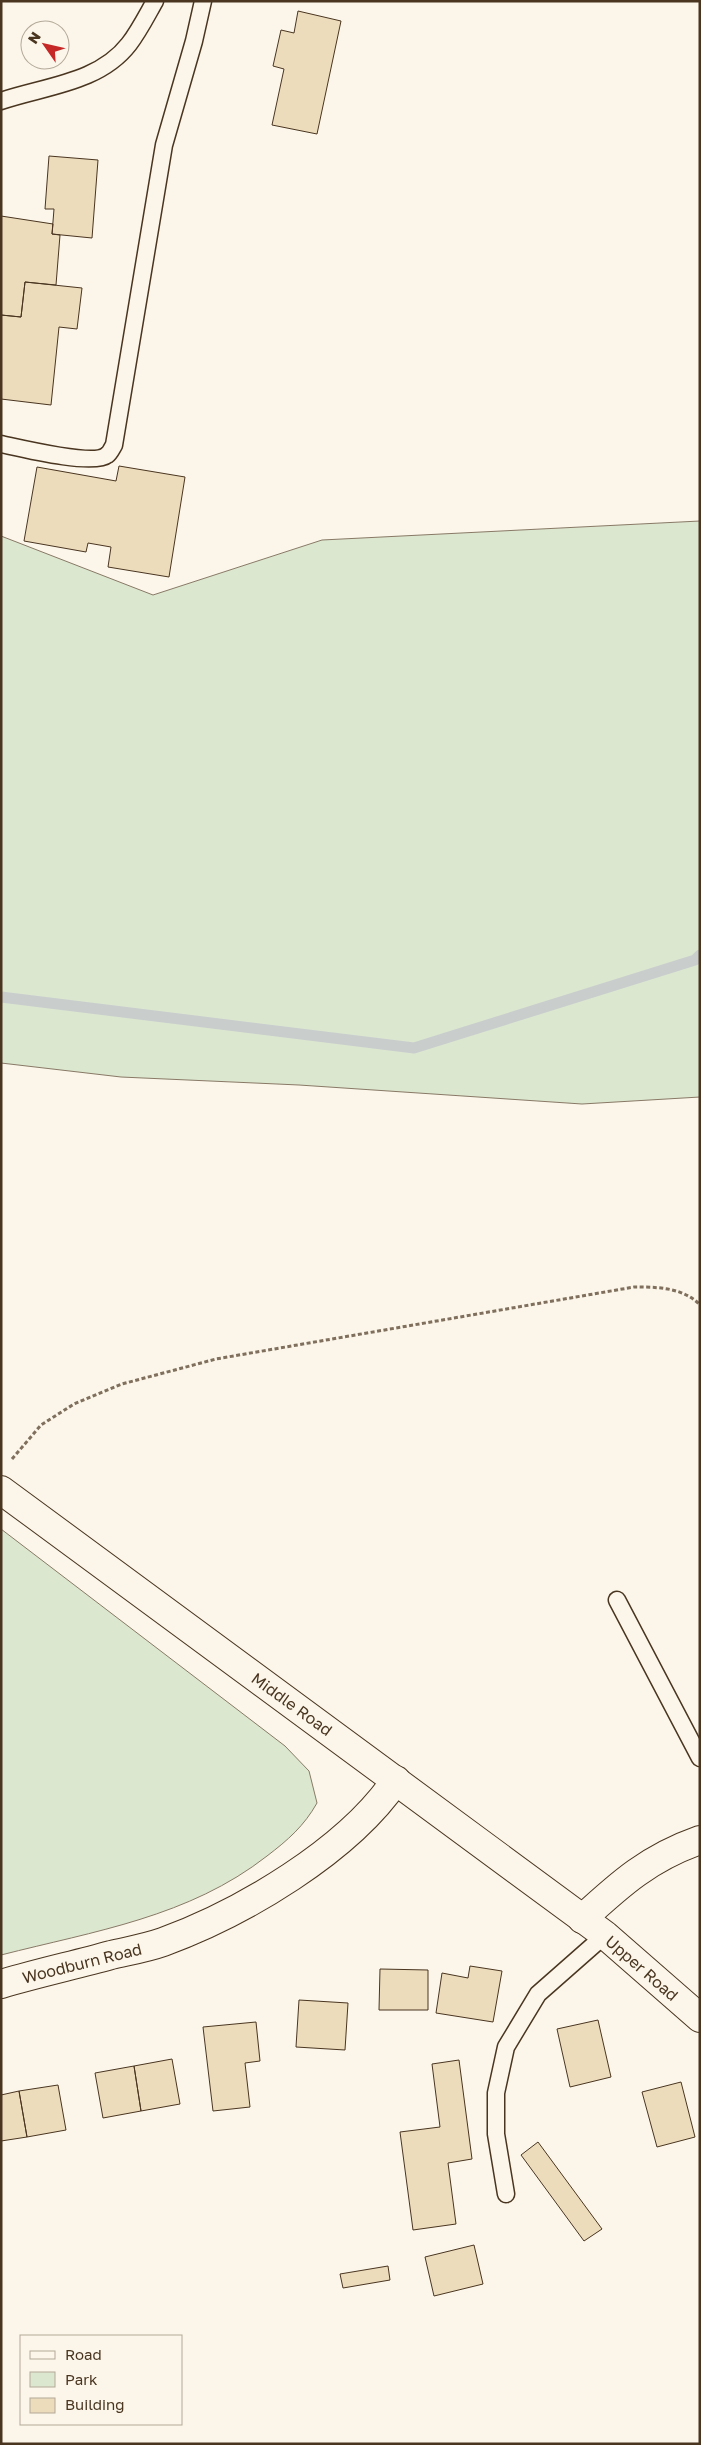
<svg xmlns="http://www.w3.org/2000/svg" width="701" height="2445" font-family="'Golos Text',sans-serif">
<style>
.green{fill:#dce7d0;stroke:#887966}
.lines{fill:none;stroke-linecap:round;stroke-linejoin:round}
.stream{stroke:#c9cecd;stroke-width:11}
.building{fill:#ecdcbc;stroke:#4a3520}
.service-casing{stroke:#4a3520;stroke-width:19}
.minor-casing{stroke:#4a3520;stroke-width:30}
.tertiary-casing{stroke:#4a3520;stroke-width:30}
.secondary-casing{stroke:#4a3520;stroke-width:30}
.path{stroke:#7f6f5c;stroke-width:3;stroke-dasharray:4 2.5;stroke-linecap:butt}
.service{stroke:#fbf6e9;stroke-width:16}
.minor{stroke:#fbf6e9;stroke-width:28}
.tertiary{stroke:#fbf6e9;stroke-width:28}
.secondary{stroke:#fbf6e9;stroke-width:28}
.labels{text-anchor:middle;stroke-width:4;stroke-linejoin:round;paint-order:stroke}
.street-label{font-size:16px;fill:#4a3520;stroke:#fbf6e9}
</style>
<rect width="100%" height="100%" fill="#fbf6e9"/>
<path class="green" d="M700 521V1097L582 1104 299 1085 121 1077 1 1063V536L153 595 322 540Z
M1 1529 285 1746 309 1771 317 1803C304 1826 288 1840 267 1856 189 1917 95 1931 1 1955Z"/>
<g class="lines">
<path class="stream" d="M1 997 414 1048 695 960 700 955"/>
</g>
<path class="building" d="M298 11 341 21 317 134 272 125 284 69 273 66 281 30 294 33Z
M49 156 98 160 92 238 52 234 54 209H45Z
M1 216 53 224 52 234 60 235 56 285 25 282 21 317 1 315Z
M25 282 82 288 77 329 59 327 51 405 1 399V315L21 317Z
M119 466 185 477 169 577 108 567 111 547 88 543 86 552 24 541 37 467 116 481Z
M470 1966 502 1971 493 2022 436 2013 442 1973 468 1978Z
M380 1969 428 1970V2010H379Z
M299 2000 348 2003 345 2050 296 2047Z
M598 2020 611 2077 570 2087 557 2029Z
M256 2022 260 2061 245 2063 250 2107 213 2111 203 2027Z
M172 2059 180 2104 141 2111 134 2066Z
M459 2060 472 2159 448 2163 456 2224 413 2230 400 2132 440 2127 432 2064Z
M134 2066 141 2111 103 2118 95 2073Z
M681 2082 695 2137 657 2147 642 2092Z
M58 2085 66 2130 27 2137 19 2091Z
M19 2091 27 2137 1 2141V2095Z
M538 2142 602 2229 584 2241 521 2155Z
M474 2245 483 2284 434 2296 425 2257Z
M388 2266 390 2280 343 2288 340 2274Z"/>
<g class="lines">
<defs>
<path id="service" d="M1 101C45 86 99 83 129 44 139 31 147 15 155 1
M1 444C20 448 94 466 107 455 110 453 112 448 114 445L164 145 194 41 203 1
M617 1600 700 1758
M506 2194 496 2134V2093L506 2047 538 1994 605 1935"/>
<path id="minor" d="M1 1984C38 1973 75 1965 111 1955 128 1951 146 1948 163 1942 242 1913 348 1851 396 1780"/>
<path id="tertiary" d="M582 1919C621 1883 649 1858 700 1840"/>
<path id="secondary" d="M1 1490 605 1935 700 2018"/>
</defs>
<use href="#service" class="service-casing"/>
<use href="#minor" class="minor-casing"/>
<use href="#tertiary" class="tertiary-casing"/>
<use href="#secondary" class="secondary-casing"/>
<path class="path" d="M12 1459 41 1425 74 1404 122 1384 216 1359 634 1287C656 1287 683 1287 700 1305"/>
<use href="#service" class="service"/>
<use href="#minor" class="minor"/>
<use href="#tertiary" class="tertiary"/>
<use href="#secondary" class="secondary"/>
</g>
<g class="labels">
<g class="street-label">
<text transform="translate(292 1704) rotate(36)" y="6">Middle Road</text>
<text transform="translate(82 1963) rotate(-14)" y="6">Woodburn Road</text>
<text transform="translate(642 1968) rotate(41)" y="6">Upper Road</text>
</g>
</g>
<rect width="701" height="2445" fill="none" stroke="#4a3520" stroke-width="5"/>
<rect x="20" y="2335" width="162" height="90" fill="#fbf6e9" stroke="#b4a999"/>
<rect x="30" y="2351" width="25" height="8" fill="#fbf6e9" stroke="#b4a999"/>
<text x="65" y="2360" font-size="15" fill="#4a3520">Road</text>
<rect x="30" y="2372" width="25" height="15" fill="#dce7d0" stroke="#b4a999"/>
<text x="65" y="2385" font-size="15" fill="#4a3520">Park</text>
<rect x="30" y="2398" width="25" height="15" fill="#ecdcbc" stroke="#b4a999"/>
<text x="65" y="2410" font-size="15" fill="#4a3520">Building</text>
<g transform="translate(45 45) rotate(304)"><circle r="24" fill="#fbf6e9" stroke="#b4a999"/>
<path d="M0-4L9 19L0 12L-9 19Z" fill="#c62828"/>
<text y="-8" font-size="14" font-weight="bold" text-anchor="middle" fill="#4a3520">N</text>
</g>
</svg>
